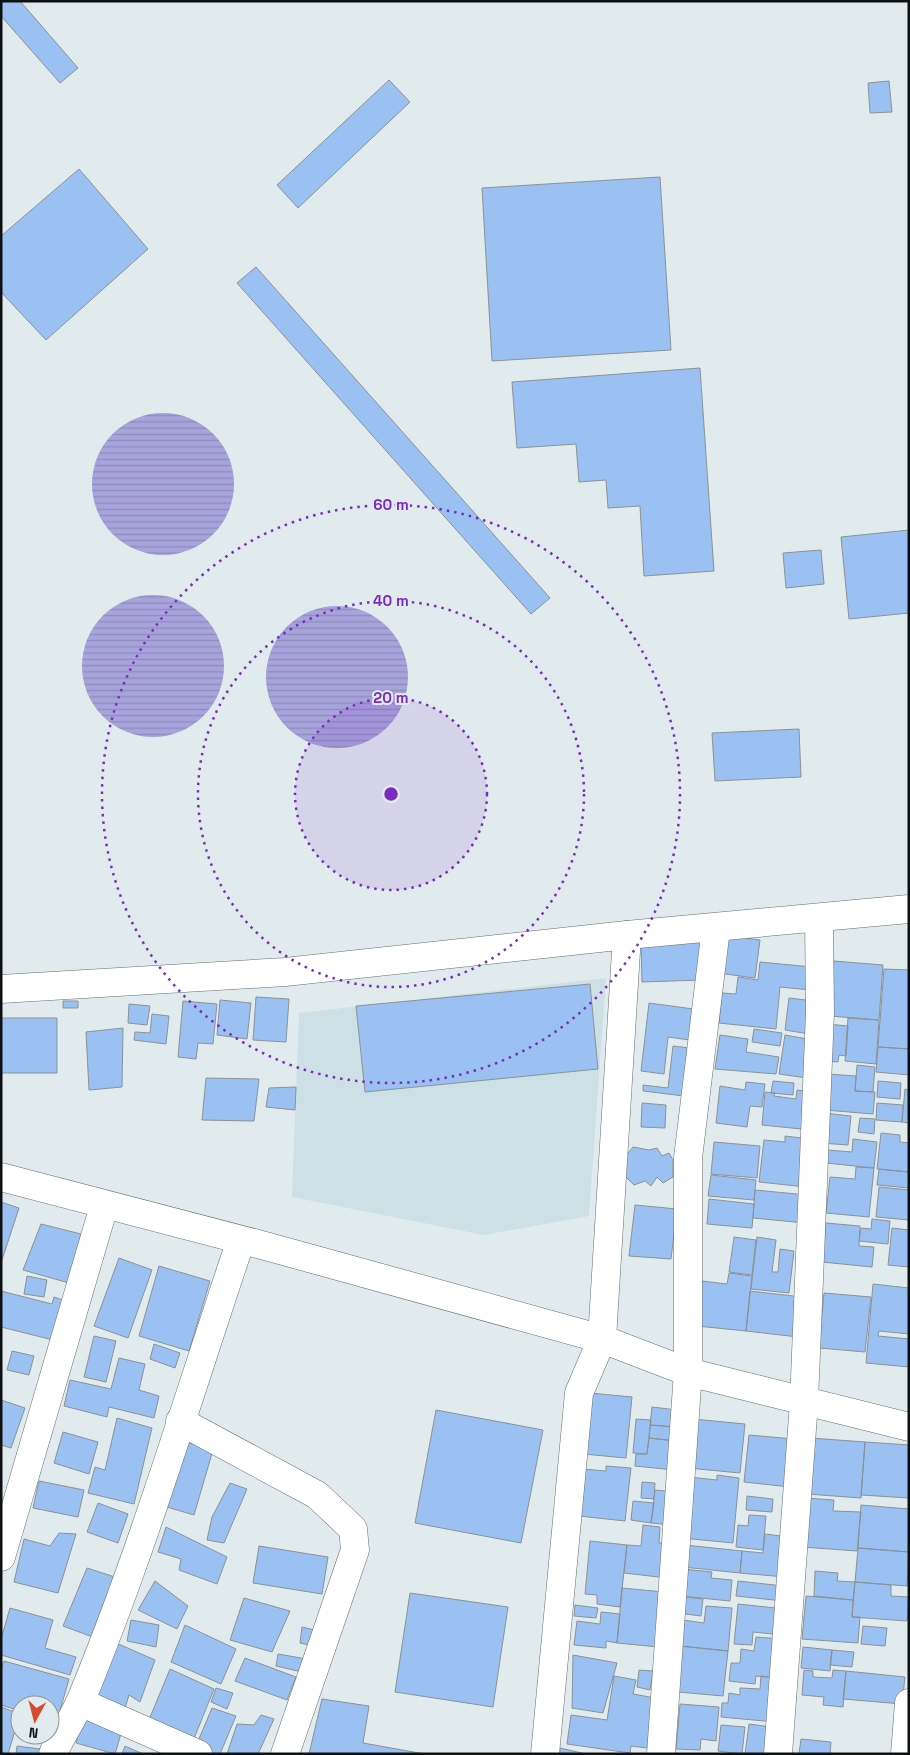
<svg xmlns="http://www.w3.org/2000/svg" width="910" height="1755" font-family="'Space Grotesk',sans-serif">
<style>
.built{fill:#cde0e5}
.water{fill:url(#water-rules)}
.building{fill:#9ac1f1;stroke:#8b9197}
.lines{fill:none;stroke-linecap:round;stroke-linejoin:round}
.street-casing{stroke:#656e71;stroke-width:29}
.secondary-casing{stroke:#656e71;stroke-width:29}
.street{stroke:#fff;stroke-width:28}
.secondary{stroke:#fff;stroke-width:28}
.ring{fill:none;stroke:#7b2cbf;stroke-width:2.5;stroke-dasharray:2.5 5}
.centre{fill:#7b2cbf;stroke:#e1ebee;stroke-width:2.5}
.ring-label{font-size:15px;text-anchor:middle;font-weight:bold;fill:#7b2cbf;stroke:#e1ebee;stroke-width:4;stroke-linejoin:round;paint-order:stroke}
</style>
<defs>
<pattern id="water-rules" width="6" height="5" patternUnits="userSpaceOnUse" patternTransform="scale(1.25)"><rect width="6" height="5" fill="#a7a3db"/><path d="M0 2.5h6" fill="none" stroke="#8f8bbb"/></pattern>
</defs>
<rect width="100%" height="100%" fill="#e1ebee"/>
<path class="built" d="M606 978 589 1216 484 1235 292 1197 299 1013Z"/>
<path class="water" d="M92 484a71 71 0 1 1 142 0a71 71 0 1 1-142 0Z
M82 666a71 71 0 1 1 142 0a71 71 0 1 1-142 0Z
M266 677a71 71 0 1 1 142 0a71 71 0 1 1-142 0Z"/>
<path class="building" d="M1 1H20L78 68 60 83 1 16Z
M389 80 410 102 298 208 277 185Z
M889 81 892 112 870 113 868 83Z
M79 169 148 249 46 340 1 292V236Z
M660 177 671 350 492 361 482 188Z
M256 267 550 598 531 614 237 283Z
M700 368 714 571 644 576 640 506 608 508 606 480 579 482 576 444 517 448 512 382Z
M909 530V613L849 619 841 537Z
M821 550 824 584 786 588 783 553Z
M799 729 801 777 715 781 712 733Z
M723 935 760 940 755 978 718 973Z
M701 941 702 980 642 982 641 943Z
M834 961 883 965 879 1020 830 1016Z
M760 962 812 967 810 990 780 987 776 1029 719 1023 722 993 736 994 738 977 758 980Z
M884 969 909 970V1049L878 1047Z
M590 984 598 1069 365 1092 356 1006Z
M256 997 289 999 286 1042 253 1040Z
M789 998 814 1001 809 1034 785 1030Z
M220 1000 251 1003 247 1039 217 1035Z
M63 1001H78V1008H63Z
M183 1001 217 1004 213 1044 198 1043 196 1059 178 1057Z
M649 1003 701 1010 697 1041 668 1037 664 1074 641 1071Z
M129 1004 150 1006 147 1025 128 1023Z
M152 1014 169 1016 166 1044 134 1040 135 1032 150 1033Z
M1 1018H57V1073H1Z
M848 1018 879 1020 876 1064 845 1061Z
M827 1024 848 1026 846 1056 839 1055 838 1062 825 1061Z
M123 1028 122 1087 89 1090 86 1032Z
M754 1029 782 1033 780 1046 752 1042Z
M720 1035 748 1039 746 1052 779 1057 776 1074 715 1069Z
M785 1035 813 1040 807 1078 779 1074Z
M673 1046 698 1049 692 1097 643 1091V1085L668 1088Z
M878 1047 909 1049V1075L876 1072Z
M857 1065 875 1067 873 1092 855 1091Z
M828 1074 856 1076 855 1091 875 1092 873 1114 825 1110Z
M206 1078 259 1079 254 1121 202 1120Z
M773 1081 794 1083 793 1095 771 1093Z
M878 1081 901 1083 900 1099 877 1097Z
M746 1082 765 1084 762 1107 750 1106 747 1127 716 1123 720 1086 745 1090Z
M296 1087 295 1110 266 1107 269 1088Z
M905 1089 909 1090V1123L902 1122Z
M797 1090 814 1092 811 1130 762 1125 765 1092 775 1093 774 1096 796 1099Z
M642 1103 666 1105 665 1128 641 1127Z
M877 1103 903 1105 902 1122 876 1120Z
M824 1113 851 1116 848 1145 821 1143Z
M860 1118 875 1119 874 1134 858 1132Z
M881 1133 900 1135V1142L909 1143V1172L877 1169Z
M785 1136 810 1139 806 1187 759 1182 764 1140 785 1142Z
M853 1139 877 1142 874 1168 826 1163 827 1150 852 1152Z
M714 1142 760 1146 757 1178 711 1174Z
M633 1147 649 1150 657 1148 662 1156 669 1153 673 1160V1177L663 1183 657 1177 651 1186 645 1181 634 1185 623 1174 625 1157Z
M856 1167 874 1168 869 1217 826 1213 830 1177 855 1179Z
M879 1169 909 1172V1188L877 1185Z
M711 1175 756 1180 754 1200 708 1196Z
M879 1187 909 1190V1220L876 1217Z
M755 1190 807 1195 805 1223 753 1218Z
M709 1199 754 1204 752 1228 707 1224Z
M1 1202 19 1208 1 1263Z
M635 1205 677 1209 671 1259 629 1256Z
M872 1219 890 1221 888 1244 859 1241 861 1228 871 1229Z
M826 1223 860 1226 859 1246 874 1247 872 1267 822 1262Z
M41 1224 81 1234 69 1283 23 1270Z
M892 1228 909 1230V1267L888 1265Z
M734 1237 756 1240 752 1275 729 1272Z
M757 1237 776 1240 772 1272H778L780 1249 794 1251 789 1293 751 1289Z
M119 1258 152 1270 128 1338 94 1326Z
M159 1266 210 1281 189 1351 139 1336Z
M729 1273 752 1276 746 1331 697 1326 702 1281 727 1284Z
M27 1276 47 1280 44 1297 24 1294Z
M873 1284 909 1288V1334L879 1331 878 1336 909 1339V1367L866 1363Z
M1 1291 52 1304 54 1297 63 1300 53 1340 1 1327Z
M750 1291 802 1297 798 1337 746 1331Z
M824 1293 871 1297 865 1352 819 1348Z
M94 1336 116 1341 106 1382 84 1377Z
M154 1344 180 1353 175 1368 150 1359Z
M12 1351 34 1356 29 1375 7 1370Z
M119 1358 145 1364 139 1390 159 1396 154 1418 109 1407 107 1417 64 1406 70 1380 111 1389Z
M590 1393 632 1397 626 1458 583 1454Z
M1 1400 25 1408 11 1448 1 1445Z
M652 1407 677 1410 675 1427 650 1425Z
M436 1410 543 1430 521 1543 415 1523Z
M117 1418 152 1428 134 1504 88 1493 95 1467 105 1470Z
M636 1419 651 1420 647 1454 633 1453Z
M693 1419 745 1424 740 1473 688 1468Z
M650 1425 677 1427 676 1441 649 1438Z
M63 1432 98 1442 89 1474 54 1463Z
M749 1435 794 1439 790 1487 744 1482Z
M649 1438 677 1441 674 1470 635 1466 636 1454H647Z
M811 1438 865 1442 861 1498 807 1494Z
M179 1440 213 1450 194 1515 160 1505Z
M865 1442 909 1445V1498L861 1495Z
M606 1466 631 1468 625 1521 579 1516 583 1469 606 1471Z
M717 1475 739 1478 733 1543 682 1538 689 1477 717 1480Z
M39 1481 84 1490 78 1517 33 1508Z
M642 1482 655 1483 654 1499 641 1498Z
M230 1483 247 1489 224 1543 207 1540 212 1517Z
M655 1490 676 1492 672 1525 651 1523Z
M747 1496 773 1499 772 1512 746 1510Z
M806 1498 834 1500 833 1511 861 1512 857 1551 802 1547Z
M633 1501 654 1503 651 1523 631 1520Z
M98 1503 128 1514 118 1543 87 1532Z
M861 1505 909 1509V1552L858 1548Z
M749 1515 766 1516 763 1550 736 1547 738 1525 748 1526Z
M643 1525 660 1527 659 1543 670 1544 667 1578 624 1573 627 1545 641 1546Z
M166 1527 227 1557 217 1584 179 1570 181 1559 158 1552Z
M59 1533 76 1534 58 1593 14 1582 24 1539 50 1546Z
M765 1534 789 1537 785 1577 740 1573 742 1551 763 1553Z
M590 1541 627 1545 620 1607 597 1604V1595L585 1594Z
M685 1545 742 1551 740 1573 683 1567Z
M259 1546 328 1557 322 1594 253 1583Z
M858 1548 909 1552 907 1586 855 1582Z
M87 1568 118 1578 98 1639 63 1626Z
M683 1569 712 1572 711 1578 732 1580 730 1601 680 1596Z
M815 1571 838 1573 837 1581 855 1582 853 1600 814 1596Z
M155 1581 188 1606 177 1629 138 1610Z
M738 1581 784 1586 783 1601 736 1596Z
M855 1582 891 1585V1596L909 1597 907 1621 852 1617Z
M622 1588 664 1592 658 1647 617 1643Z
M410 1593 508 1607 493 1707 395 1692Z
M680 1596 703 1599 701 1616 678 1613Z
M806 1596 853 1600 852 1617H860L858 1643 802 1639Z
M244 1598 290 1611 272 1652 230 1640Z
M738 1604 785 1609 782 1635 753 1632 752 1645 734 1644Z
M575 1605 598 1608 596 1618 574 1616Z
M706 1606 732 1608 728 1651 680 1646 683 1620 704 1623Z
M10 1608 53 1620 45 1648 76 1657 70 1675 1 1655V1639Z
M601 1612 620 1614 617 1643 606 1641V1648L574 1645 577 1621 600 1624Z
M131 1620 159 1625 156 1647 127 1641Z
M185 1625 236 1649 221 1684 171 1662Z
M863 1626 887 1628 885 1646 861 1644Z
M302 1627 323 1632 318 1647 300 1643Z
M756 1637 783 1639 779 1678 756 1676 755 1684 729 1681 731 1663H740L741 1649 754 1651Z
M114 1642 155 1660 140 1702 129 1695 123 1715 95 1704Z
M680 1646 728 1651 723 1696 678 1692Z
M803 1647 832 1650 830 1671 801 1668Z
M832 1650 854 1652 852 1667 830 1665Z
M278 1654 307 1659 302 1672 276 1666Z
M573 1655 617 1663 603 1713 572 1708Z
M245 1658 296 1677 287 1700 235 1681Z
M4 1661 69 1679 57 1721 50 1719V1705H20V1711L1 1705V1669Z
M170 1669 214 1689 191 1746 146 1727Z
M639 1670 653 1671 650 1690 637 1687Z
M804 1670 813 1671V1677L832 1678 833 1670 846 1671 843 1707 823 1705 824 1697 802 1695Z
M846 1671 905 1677 902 1704 843 1699Z
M614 1676 636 1680 633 1694 655 1698 647 1748 631 1746 630 1753 567 1744 571 1715 607 1720Z
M761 1676 779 1678 775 1722 721 1717 722 1703H728L729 1693 740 1695V1688L760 1689Z
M216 1688 233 1693 227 1709 211 1702Z
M322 1699 369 1706 363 1743 425 1754H309Z
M680 1704 719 1707 716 1741 701 1739 700 1750 676 1749Z
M1 1707 20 1714 8 1754H1Z
M212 1708 236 1716 220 1754H214L196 1746Z
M261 1715 274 1719 258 1754H227L237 1724 254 1725Z
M83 1716 123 1727 115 1754 76 1743Z
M749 1724 771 1727 767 1754H745Z
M721 1725 745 1727 742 1754 718 1751Z
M801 1739 831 1742 830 1754H799Z
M17 1746 40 1749 39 1754H16Z
M125 1746 143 1754H122Z
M560 1748 586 1754H560Z"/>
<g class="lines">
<defs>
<path id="street" d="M1 1177 269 1247 602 1339 688 1372 909 1427
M180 1421 317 1495 353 1529 355 1550 285 1754
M1 1557 104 1206
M80 1702 198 1754
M53 1754C61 1735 73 1719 81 1700 143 1550 189 1394 241 1240
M545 1754 579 1393 602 1339 627 935
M661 1754 688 1372V1158L716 928
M778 1754 804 1402 820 1012 819 919
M905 1754 909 1703"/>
<path id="secondary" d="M1 989 285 972 627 935 909 909"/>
</defs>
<use href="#street" class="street-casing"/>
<use href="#secondary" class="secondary-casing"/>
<use href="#street" class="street"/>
<use href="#secondary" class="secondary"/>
</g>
<circle cx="391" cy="794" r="96" fill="#7b2cbf" fill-opacity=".12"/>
<g class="ring">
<circle cx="391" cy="794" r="96"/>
<circle cx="391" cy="794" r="193"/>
<circle cx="391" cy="794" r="289"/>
</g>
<circle cx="391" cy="794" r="8" class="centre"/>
<g class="ring-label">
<text x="391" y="510">60 m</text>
<text x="391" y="606">40 m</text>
<text x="391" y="703">20 m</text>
</g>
<rect width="910" height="1755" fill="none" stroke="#0e1112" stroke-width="5"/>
<g transform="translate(35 1720) rotate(187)"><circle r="24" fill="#e1ebee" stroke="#8d9496"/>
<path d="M0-4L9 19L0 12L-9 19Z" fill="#d64a31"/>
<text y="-8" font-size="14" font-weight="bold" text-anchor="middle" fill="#0e1112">N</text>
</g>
</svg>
